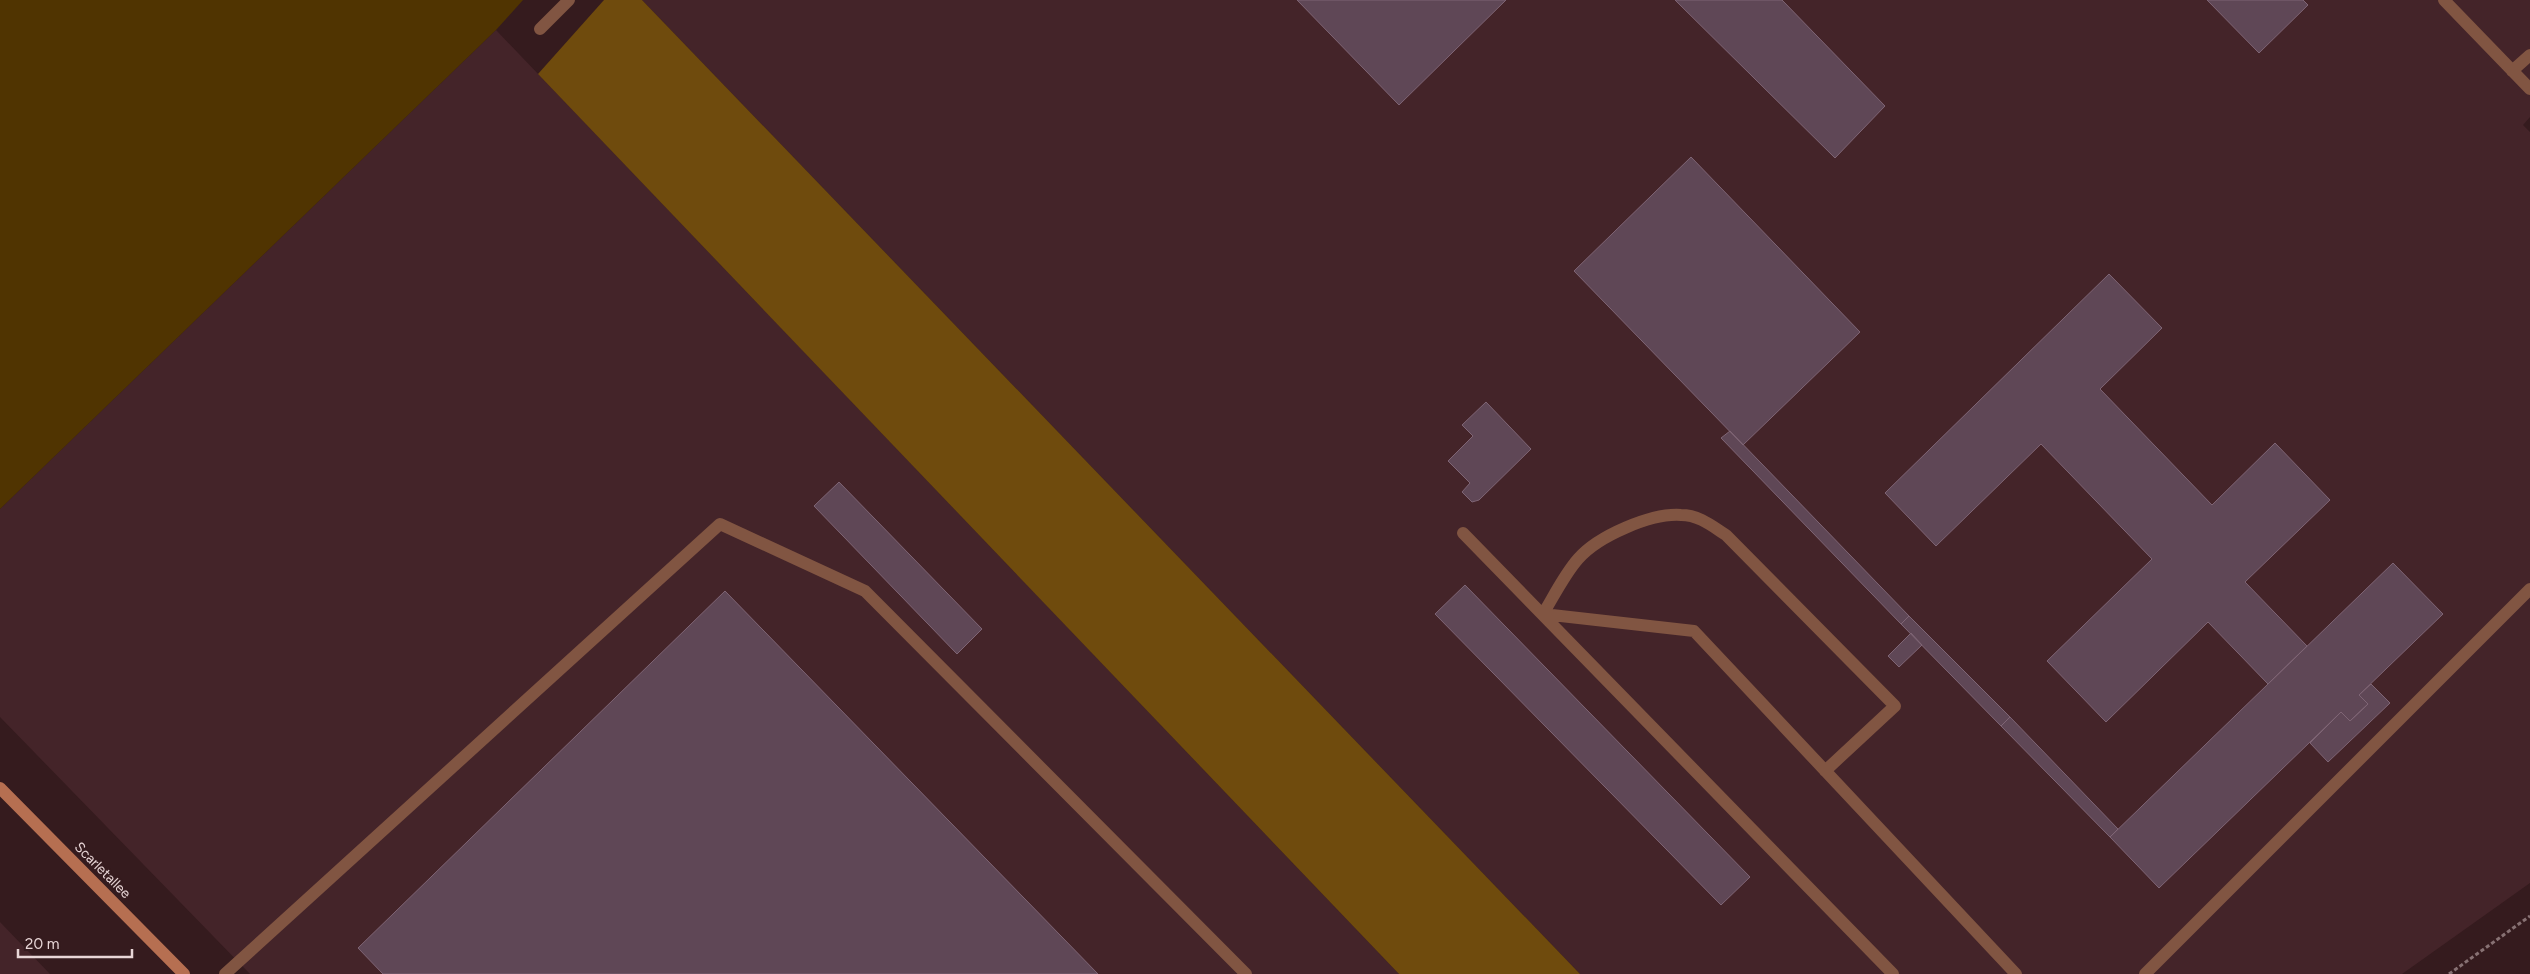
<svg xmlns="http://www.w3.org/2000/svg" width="2530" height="974" font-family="Figtree,sans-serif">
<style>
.built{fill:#442429}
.green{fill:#503401}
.forest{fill:#6f4b0d}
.building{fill:#5f4756;stroke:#7f6575}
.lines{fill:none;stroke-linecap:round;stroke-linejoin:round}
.path{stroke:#877173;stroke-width:3;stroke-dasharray:4 2.5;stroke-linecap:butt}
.lane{stroke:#815542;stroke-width:12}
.secondary{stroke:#b66f51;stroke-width:12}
.labels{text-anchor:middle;stroke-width:4;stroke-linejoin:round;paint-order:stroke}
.street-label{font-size:14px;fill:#e8d6d7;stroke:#351b1e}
</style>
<rect width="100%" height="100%" fill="#351b1e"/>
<path class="built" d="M642 0H2530V117L2523 125 2530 132V883L2402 974H1580Z
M496 30 1399 974H250L0 717V509Z
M0 922 50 974H0Z"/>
<path class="green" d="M0 0H523L496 30 0 509Z"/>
<path class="forest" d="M604 0H642L1580 974H1399L538 74Z"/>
<path class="building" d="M1297 0H1506L1399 105Z
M1675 0H1782L1885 106 1835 158Z
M2207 0H2303L2308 5 2259 53Z
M1691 157 1860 332 1743 445 1574 271Z
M2109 274 2162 328 2100 389 2212 505 2275 443 2330 500 2245 582 2307 646 2268 684 2208 622 2106 722 2047 661 2152 559 2041 444 1936 546 1885 493Z
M1486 402 1531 449 1479 500 1472 502 1462 492 1470 483 1448 461 1473 436 1462 425Z
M1730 431 1909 616 1901 624 1721 438Z
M839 482 982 629 957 654 814 506Z
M2393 563 2443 614 2359 695 2368 704 2350 721 2341 712 2159 888 2110 837Z
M1465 585 1750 877 1721 905 1435 614Z
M725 591 1098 974H383L358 948Z
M1909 616 2010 717 2001 726 1901 624Z
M1911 633 1922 645 1899 667 1888 656Z
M2371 684 2390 703 2328 762 2310 743 2341 712 2350 721 2368 704 2359 695Z
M2010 717 2118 829 2110 837 2001 726Z"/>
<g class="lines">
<path class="path" d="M2449 974 2530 916"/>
<path class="lane" d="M2444 0 2530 89
M540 29 569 0
M2512 71 2530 55
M1463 533 1893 974
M1825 771 1895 706 1726 535C1712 526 1699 515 1681 515 1651 513 1598 536 1578 559 1564 575 1554 596 1543 614L1694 631 2016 974
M225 974 720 524 865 591 1246 974
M2145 974 2530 589"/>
<path class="secondary" d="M0 788 184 974"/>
</g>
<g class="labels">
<g class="street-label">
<text transform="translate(103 870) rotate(45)" y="5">Scarletallee</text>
</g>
</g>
<path d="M18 949v8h114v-8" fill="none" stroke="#e8d6d7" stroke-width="2.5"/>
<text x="25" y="949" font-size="15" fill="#e8d6d7" stroke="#351b1e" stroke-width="4" paint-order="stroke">20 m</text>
</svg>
